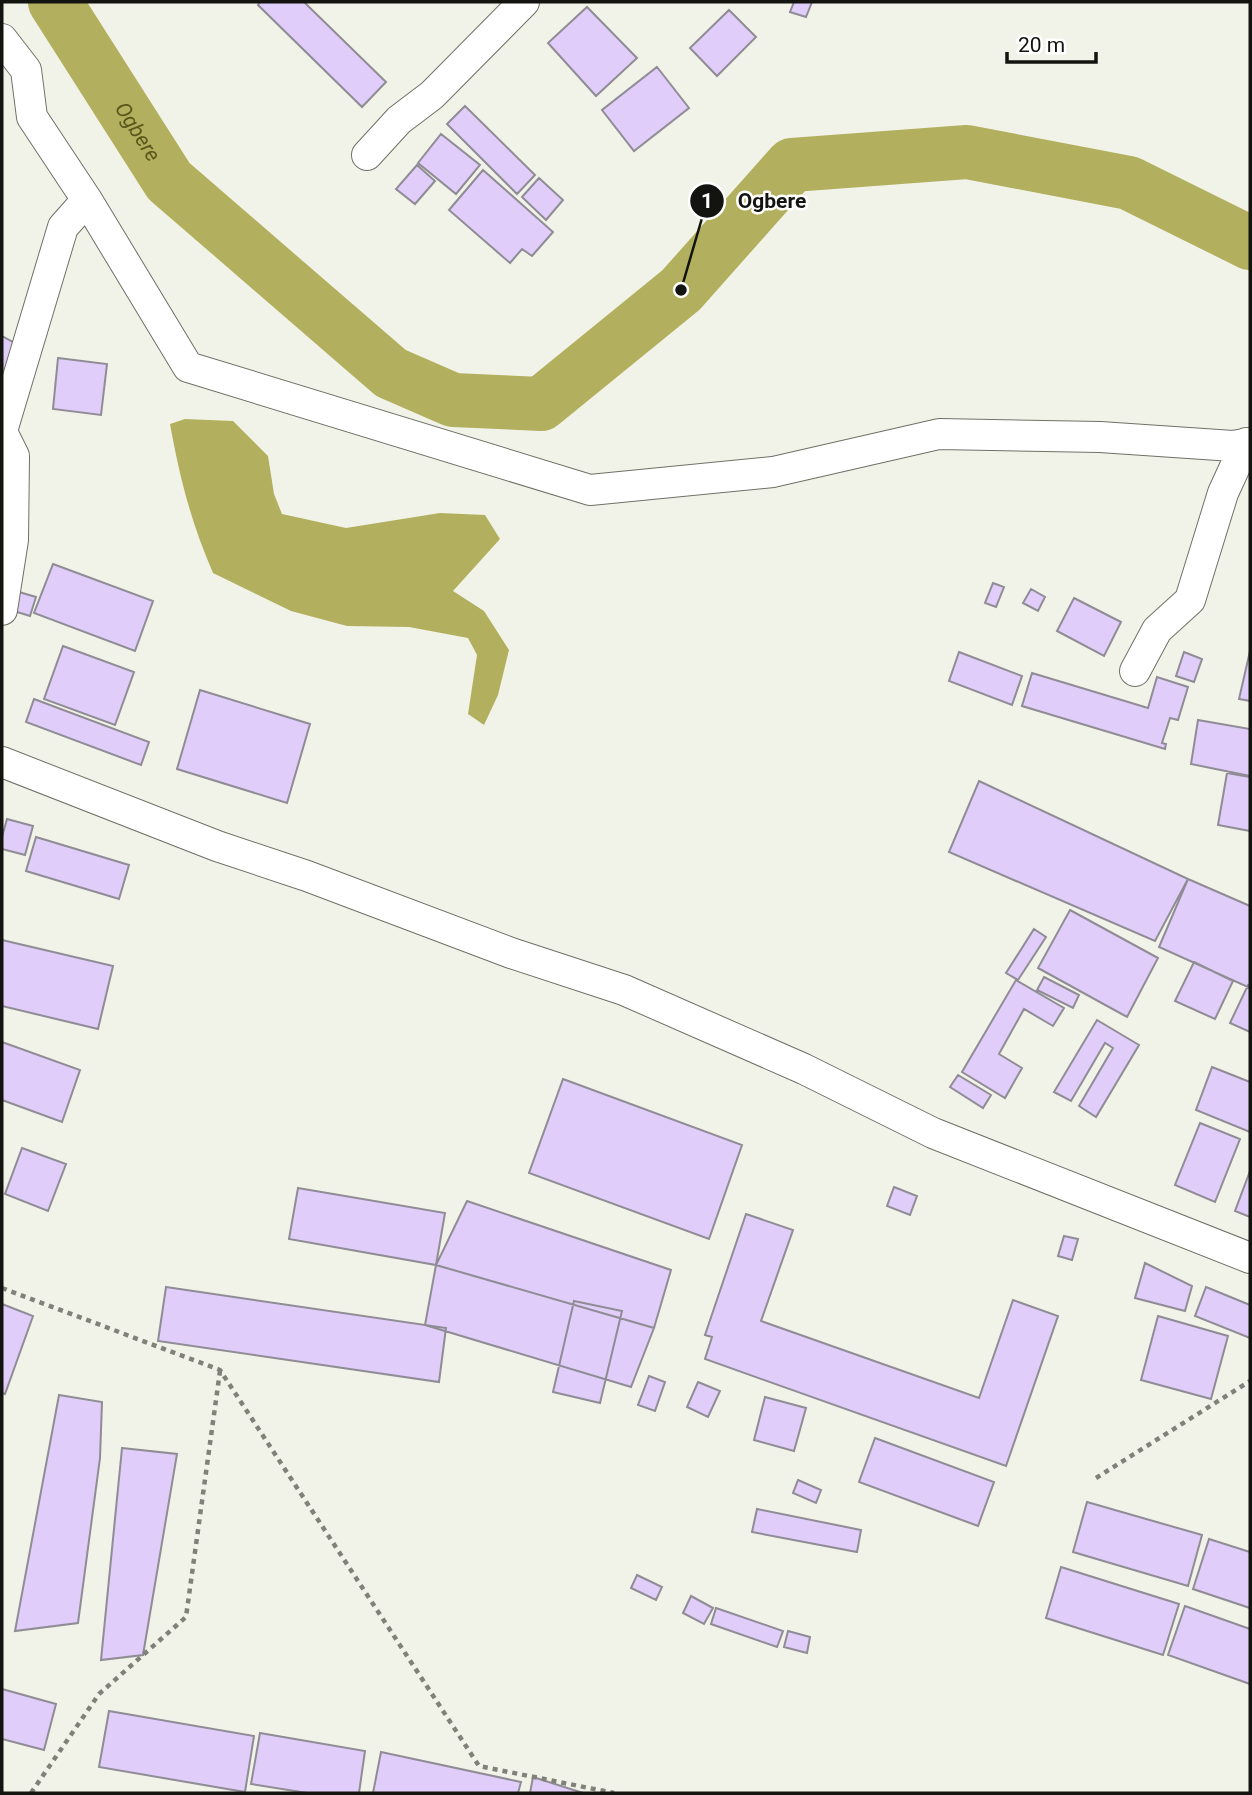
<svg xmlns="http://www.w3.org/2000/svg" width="1252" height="1795" font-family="Roboto,sans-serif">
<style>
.water{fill:#b2b05e}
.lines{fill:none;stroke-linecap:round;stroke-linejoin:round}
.river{stroke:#b2b05e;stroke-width:54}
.building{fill:#e0cdf9;stroke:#8f8c95;stroke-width:2}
.minor-casing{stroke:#707067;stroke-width:32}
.path{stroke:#808179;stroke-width:4.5;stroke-dasharray:5 5;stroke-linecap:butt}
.minor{stroke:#fff;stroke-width:30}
.labels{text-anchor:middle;stroke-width:5;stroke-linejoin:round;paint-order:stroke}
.water-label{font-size:21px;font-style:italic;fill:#59571a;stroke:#fff}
.leader{fill:none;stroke:#13130f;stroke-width:2.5}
.callout-dot{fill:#13130f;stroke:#fff;stroke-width:2.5}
.mark-label{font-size:21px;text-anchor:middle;font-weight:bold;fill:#fff}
.callout-label{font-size:21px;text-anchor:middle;font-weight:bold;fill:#13130f;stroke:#fff;stroke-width:5;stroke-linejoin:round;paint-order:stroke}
</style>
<rect width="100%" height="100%" fill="#f2f3e8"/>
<path class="water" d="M185 419 233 421 268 456 274 494 282 514 346 528 440 513 485 515 500 539 453 591 484 611 509 650 498 695 484 725 468 714 477 655 468 638 409 627 347 626 291 611 213 573C191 522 180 479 170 424Z"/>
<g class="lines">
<path class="river" id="s1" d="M55 2 169 181 391 373 453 400 541 404 681 290 792 165 967 152 1129 183 1250 243"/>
</g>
<path class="building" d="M260 2H306L305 3 386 82 362 107 258 5Z
M794 2H812L806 17 790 12Z
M587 7 637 58 596 96 548 43Z
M729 10 756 37 717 76 690 48Z
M657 67 689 108 634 151 602 110Z
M465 106 535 175 517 194 447 124Z
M441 134 480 165 456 194 418 163Z
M417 165 435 181 415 204 396 189Z
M483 170 553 232 532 256 522 249 510 263 449 210Z
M539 178 563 200 546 220 522 197Z
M2 336 20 346 2 380Z
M58 358 107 364 101 415 53 409Z
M53 564 153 601 135 651 34 613Z
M993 583 1004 587 996 607 985 603Z
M1031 589 1045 597 1038 611 1023 603Z
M19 592 36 597 30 616 14 611Z
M1074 598 1121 622 1104 656 1057 631Z
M63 646 134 672 115 725 44 699Z
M1250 651V701L1239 699Z
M959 652 1022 676 1012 705 949 681Z
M1184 652 1202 659 1194 682 1176 676Z
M1032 673 1148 708 1157 677 1188 687 1178 720 1170 718 1162 743 1166 744 1165 749 1022 706Z
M200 690 310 724 287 803 177 769Z
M34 699 149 742 141 765 26 722Z
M1198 720 1250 729V776L1191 764Z
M1227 773 1250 777V831L1218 825Z
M979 781 1188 879 1155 941 949 852Z
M7 819 33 826 25 855 2 849V837Z
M36 837 129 865 119 899 26 871Z
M1188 879 1250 906V988L1159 947Z
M1070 910 1158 958 1127 1017 1038 968Z
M1034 929 1046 937 1018 980 1006 973Z
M2 940 113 966 98 1029 2 1006Z
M1194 962 1233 981 1215 1019 1175 1001Z
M1044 977 1079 995 1073 1008 1037 990Z
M1016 980 1064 1008 1053 1026 1024 1009 999 1054 1022 1068 1005 1098 962 1072Z
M1248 985 1250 986V1032L1230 1023Z
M1097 1020 1139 1045 1096 1117 1079 1106 1113 1048 1105 1043 1071 1101 1054 1092Z
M2 1042 80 1070 62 1122 2 1100Z
M1212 1067 1250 1082V1132L1196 1110Z
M958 1075 991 1095 983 1108 950 1087Z
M563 1079 742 1145 709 1239 529 1173Z
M1200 1123 1240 1139 1215 1202 1175 1185Z
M22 1148 66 1164 48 1211 5 1194Z
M1250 1171V1217L1235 1211Z
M894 1187 917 1196 910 1215 887 1206Z
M298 1188 445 1213 436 1265 289 1239Z
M467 1201 671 1270 654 1328 436 1265Z
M746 1214 793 1230 761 1321 979 1398 1013 1300 1058 1316 1006 1466 705 1359 712 1337 705 1335Z
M1064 1236 1078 1239 1072 1260 1058 1256Z
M1145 1263 1192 1286 1185 1311 1135 1298Z
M436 1265 654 1328 631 1387 425 1325Z
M166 1287 446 1328 439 1382 158 1341Z
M1206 1287 1250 1305V1338L1195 1316Z
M574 1301 622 1311 600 1403 553 1392Z
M2 1304 33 1316 5 1394 2 1393Z
M1158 1316 1228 1336 1211 1399 1141 1380Z
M649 1376 665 1382 655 1411 638 1405Z
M698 1382 720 1391 708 1417 687 1407Z
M59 1395 102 1402 100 1458 78 1623 15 1631Z
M765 1397 806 1408 794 1451 754 1440Z
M875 1438 994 1482 978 1526 859 1482Z
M122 1448 177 1454 143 1655 101 1660Z
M798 1480 821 1490 816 1503 793 1493Z
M1087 1502 1202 1535 1188 1586 1073 1552Z
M757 1509 861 1530 857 1552 752 1532Z
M1209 1539 1250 1552V1608L1193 1589Z
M1061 1567 1179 1604 1163 1655 1046 1618Z
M637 1575 662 1587 656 1600 631 1588Z
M691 1596 713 1608 704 1624 683 1613Z
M1185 1606 1250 1629V1684L1168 1655Z
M716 1608 783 1631 777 1647 711 1624Z
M788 1631 810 1637 807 1653 784 1647Z
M2 1689 56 1704 44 1750 2 1739Z
M109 1711 254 1736 245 1792 99 1767Z
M260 1733 365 1751 359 1793H307L251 1784Z
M381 1752 521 1782 518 1793H373Z
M533 1777 583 1793H530Z"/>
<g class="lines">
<defs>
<path id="minor" d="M2 39 26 70 32 117 87 200 188 367 590 490 773 472 939 434 1100 437 1233 446 1250 443
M367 155 399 120 432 95 524 2
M2 431 63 227 87 200
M2 432 14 456 13 540 2 610
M1135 671 1157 630 1190 600 1223 493 1246 443
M2 762 217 846 307 876 511 953 624 990 804 1069 933 1133 1250 1258"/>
</defs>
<use href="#minor" class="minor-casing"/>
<path class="path" d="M2 1288 220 1370 479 1766 614 1793
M1096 1478 1250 1381
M31 1793 99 1694 186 1617 220 1371"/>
<use href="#minor" class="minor"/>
</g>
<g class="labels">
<g class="water-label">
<text dy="7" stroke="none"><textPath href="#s1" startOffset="154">Ogbere</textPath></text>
</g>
</g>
<path class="leader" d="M681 290L707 201"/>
<g class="callout-dot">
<circle cx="681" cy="290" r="7"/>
<circle cx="707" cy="201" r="18"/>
</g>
<g class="mark-label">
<text x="707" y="208">1</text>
</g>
<g class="callout-label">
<text x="772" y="208">Ogbere</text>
</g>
<rect width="1252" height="1795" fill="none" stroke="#13130f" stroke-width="7"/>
<path d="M1007 52v10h89v-10" fill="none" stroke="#13130f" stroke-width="3.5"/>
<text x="1018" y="52" font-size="21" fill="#13130f" stroke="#ffffff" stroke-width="5" paint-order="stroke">20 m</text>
</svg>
